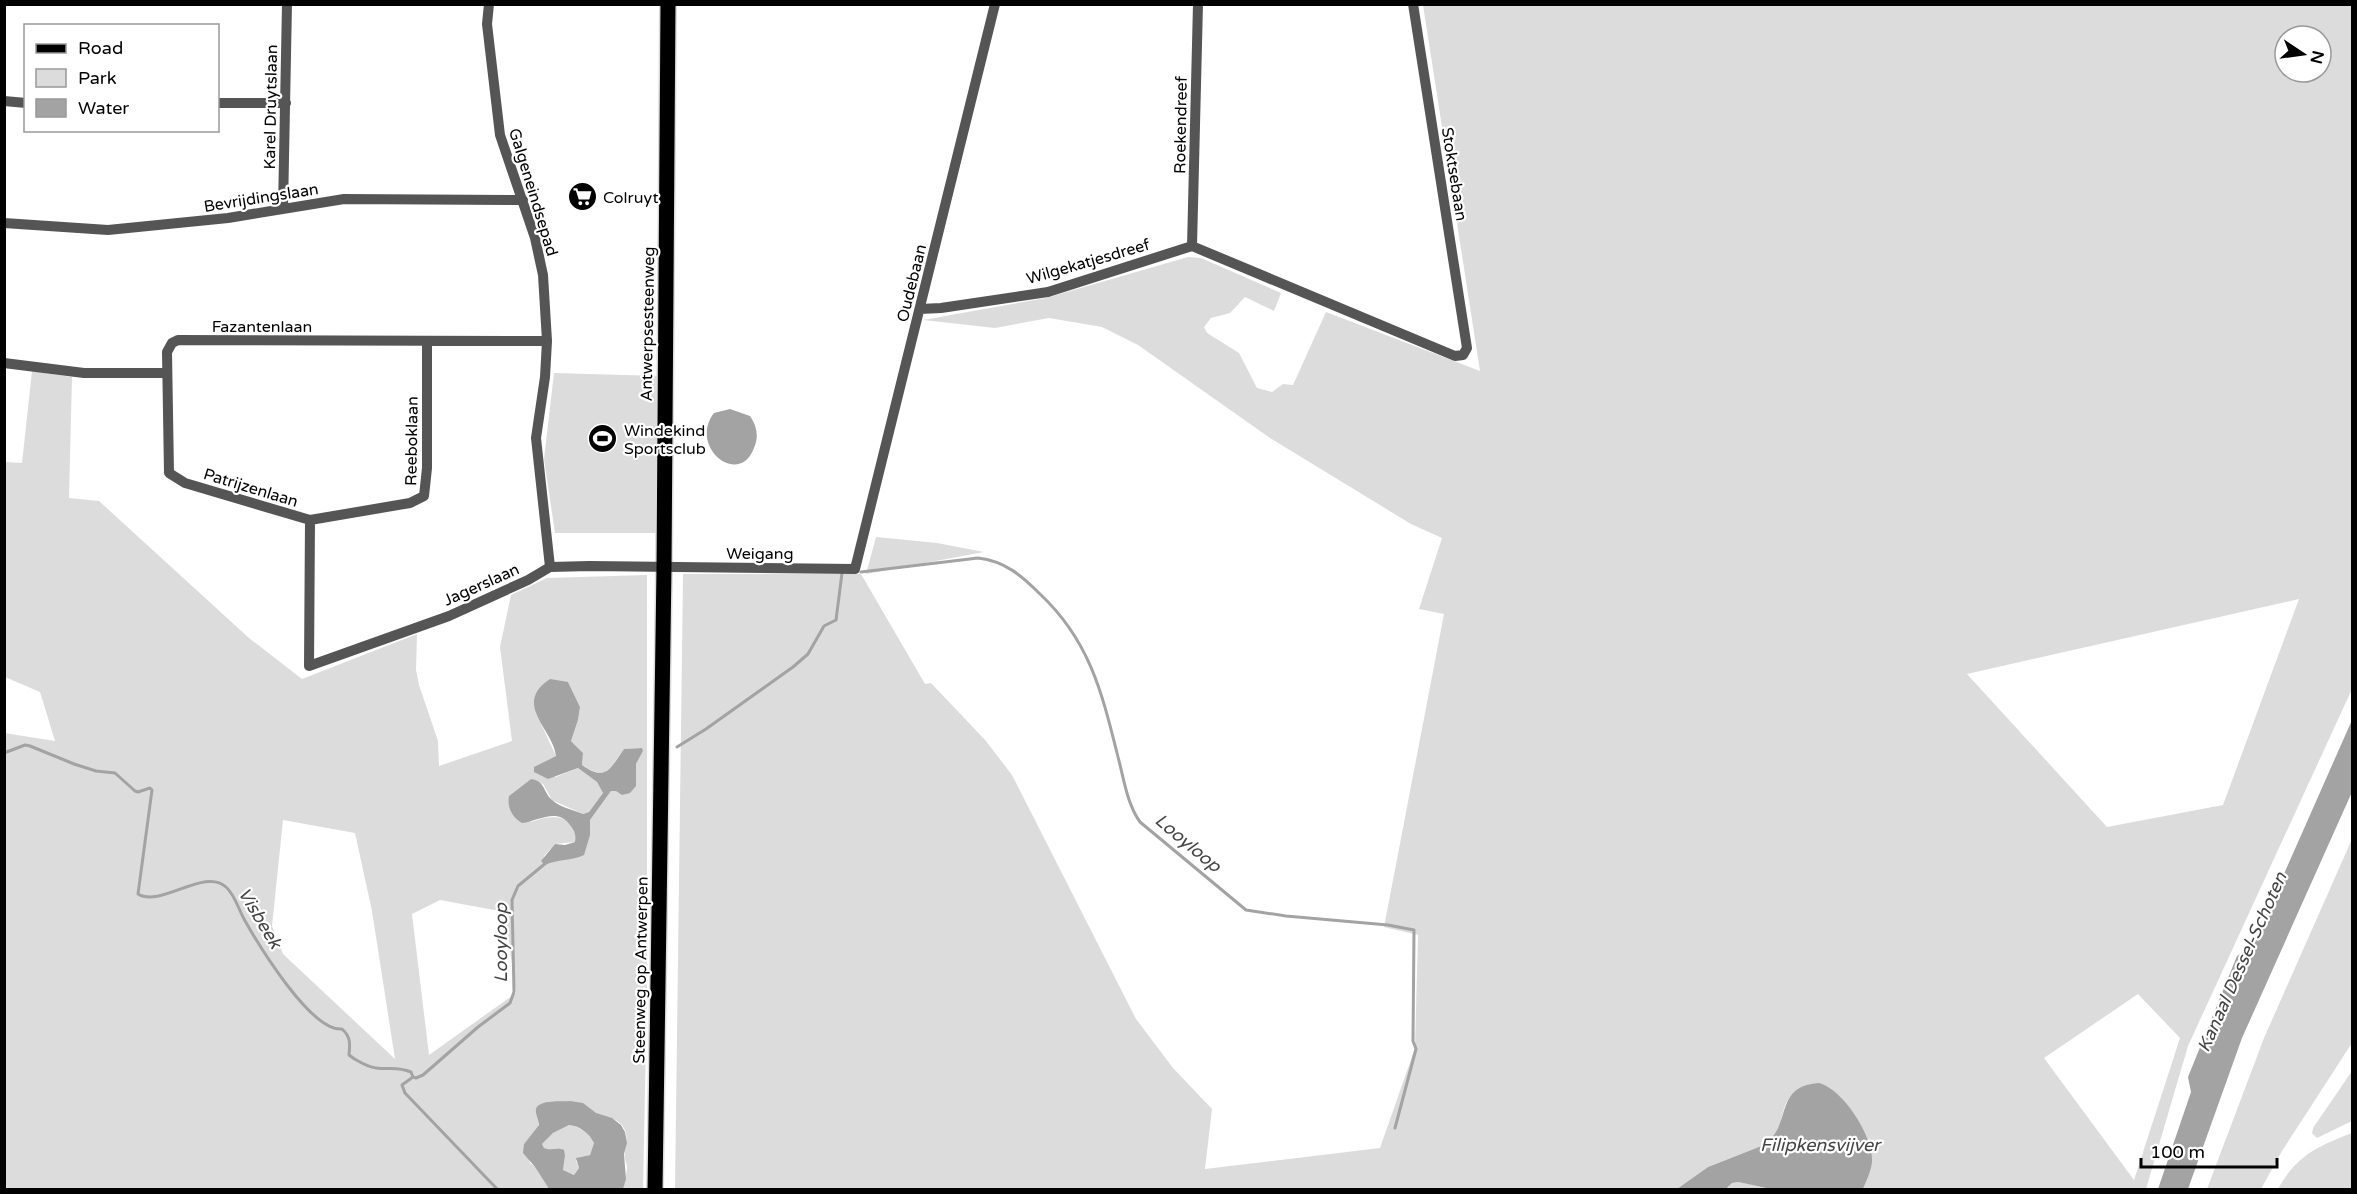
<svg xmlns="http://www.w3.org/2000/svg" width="2357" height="1194" font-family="'Varela Round',sans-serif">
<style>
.green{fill:#dcdcdc;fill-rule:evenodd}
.water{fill:#a3a3a3;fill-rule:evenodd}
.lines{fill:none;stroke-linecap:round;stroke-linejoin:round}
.stream{stroke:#a3a3a3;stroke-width:3}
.primary-casing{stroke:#dbdbdb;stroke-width:18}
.minor{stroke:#555;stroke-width:10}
.primary{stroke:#000;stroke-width:15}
.labels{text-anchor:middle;stroke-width:4.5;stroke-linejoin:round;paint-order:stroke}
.street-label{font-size:16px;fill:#000;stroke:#fff}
.poi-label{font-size:16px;fill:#000;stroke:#fff;text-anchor:start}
.water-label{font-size:18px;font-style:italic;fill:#444;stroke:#fff}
</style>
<rect width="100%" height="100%" fill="#fff"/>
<path class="green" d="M1423 5H2352V689L2188 1046 2146 1189H1863L1872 1162 1858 1121 1843 1103 1813 1084C1769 1097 1794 1124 1764 1145L1708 1167 1677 1189 675 1190 683 574H861L925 684 931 683 986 741 1012 775 1136 1019 1173 1068 1212 1109 1205 1169 1380 1148 1415 1048 1418 935 1384 927 1444 614 1419 609 1442 538 1411 524 1270 438 1138 345 1102 327 1049 318 995 328 923 320 1046 298 1188 257 1201 258 1281 293 1274 311 1245 297 1230 313 1211 318 1204 327 1207 333 1239 353 1257 388 1272 392 1283 384 1293 385 1326 312 1480 371ZM2285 36H2321V72H2285ZM2299 599 2223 805 2107 827 1967 674ZM2138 994 2180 1038 2134 1180 2044 1058Z
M32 371 72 377 69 498 99 501 249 638 302 679 417 634 416 670 419 685 438 741 439 766 512 741 500 647 511 595 547 578 647 575V994L643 1189H623C624 1181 627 1175 627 1166 626 1162 624 1157 625 1153 626 1143 629 1134 622 1125 615 1117 605 1118 597 1114 573 1102 570 1101 543 1103L538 1127 524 1144 530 1163 535 1167 549 1189H5L4 733 55 741 40 692 5 677V462L22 463ZM568 682 580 707 578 720 571 741 583 753 582 765C607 781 609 770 624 749L642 748 643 751 636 764V786L611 791 590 820V835L568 859H557L545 865 544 856 555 844 575 842C580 813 550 814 531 822L509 796 531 779 543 784 552 800 583 814 589 812 603 793 597 782 578 768 556 777 535 767 556 756 536 713ZM283 820 355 833 372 911 395 1059 283 954 272 926ZM440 900 505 912 516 993 429 1055 412 914Z
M554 373 659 376 658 533H555L544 459Z
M876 537 937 543 984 552 866 574Z
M2352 839V1043L2282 1151 2261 1189H2207L2264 1038Z
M2352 1071V1121L2317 1138 2312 1133 2313 1128Z
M569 1125C581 1127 589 1133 594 1143L590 1155 580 1157 576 1161 579 1168 574 1175 563 1170 565 1156 557 1149 548 1150 544 1148 542 1144 553 1133Z
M2352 1133V1189H2278C2296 1156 2318 1146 2352 1133Z
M1738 1182 1771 1189 1726 1190 1732 1183Z"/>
<path class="water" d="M730 409 750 416C757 426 759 437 754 448 739 488 688 447 714 413Z
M550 679 568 682 580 707 578 720 571 741 583 753 582 765C606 782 610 769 624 749L642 748 643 751 636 764V786L630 793 622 795 616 791H611L590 820V835L584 855C571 861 558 859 545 865L541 861 555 844 565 845 575 842C576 835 575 831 570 825 558 807 538 821 522 823 512 817 507 808 509 796L531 779C545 781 543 791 551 799 559 807 573 810 583 814L589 812 603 793 597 782 578 768 548 779 534 772V767L556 756C553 729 512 704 550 679Z
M2352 720V792L2242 1038 2188 1189H2158L2191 1092 2188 1077 2237 956 2253 944Z
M1819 1083C1843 1089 1874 1137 1872 1162 1871 1172 1866 1181 1863 1189H1771L1738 1182 1732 1183 1726 1189H1677L1708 1167 1764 1145C1793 1125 1773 1086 1819 1083Z
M570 1101 583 1103 596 1113 612 1118 621 1125 625 1132 627 1143 624 1154 626 1179 623 1189H549L535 1167 523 1153 524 1144 539 1125C539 1120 535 1113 536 1109 539 1099 562 1102 570 1101ZM569 1125C580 1126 589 1133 594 1143L590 1155 576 1158 579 1168 574 1175 563 1170 565 1156 564 1150C557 1147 551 1151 544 1148L542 1144 553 1133Z"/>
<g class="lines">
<path class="stream" d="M861 572 978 558C1005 561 1022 576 1040 594 1090 641 1102 693 1118 757 1124 779 1127 804 1140 822L1246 910 1286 916 1388 925 1414 930 1413 1041 1416 1049 1395 1128
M677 747 706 729 793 667 808 654 824 626 836 620 842 573
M4 753 25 745 30 746 74 764 96 771 115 773 135 791 138 792 150 788 152 790 138 894C161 908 205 867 226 887 235 895 238 908 244 919 258 944 311 1032 342 1029 351 1037 350 1044 349 1055 355 1060 368 1067 376 1068 390 1070 396 1066 411 1072L413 1077 402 1085 405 1093 498 1190
M413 1077 416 1078 423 1075 478 1027 510 1003 514 992 512 900 518 886 547 862"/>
<defs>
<path id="primary" d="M655 1190 664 568 668 4"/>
</defs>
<use href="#primary" class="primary-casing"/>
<path class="minor" d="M489 4 487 24 500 135 535 238 543 275 547 341 545 377 536 438 550 567
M4 101 26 103
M218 103H286
M283 209 287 4
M4 223 108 230 228 218 344 199 523 200
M1192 246 1455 356 1463 355 1467 348 1413 4
M1192 246 1198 4
M920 309 941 308 1048 292 1192 246
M547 341 178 340 172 343 167 352 169 473 185 483 310 520 309 666 449 616 528 580 550 567 590 566 855 569 995 4
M4 363 84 373H167
M310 520 410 503 424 496 427 468V341"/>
<use href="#primary" class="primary"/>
</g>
<defs>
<symbol id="supermarket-disc" viewBox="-11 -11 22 22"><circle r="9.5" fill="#000" stroke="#fff"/><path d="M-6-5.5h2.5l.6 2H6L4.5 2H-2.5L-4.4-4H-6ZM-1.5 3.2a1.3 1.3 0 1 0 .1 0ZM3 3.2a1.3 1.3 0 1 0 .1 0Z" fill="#fff"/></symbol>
<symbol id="stadium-disc" viewBox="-11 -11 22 22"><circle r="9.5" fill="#000" stroke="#fff"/><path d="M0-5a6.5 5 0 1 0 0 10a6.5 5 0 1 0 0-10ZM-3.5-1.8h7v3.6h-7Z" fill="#fff"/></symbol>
</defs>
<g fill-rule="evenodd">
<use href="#supermarket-disc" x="566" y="180" width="33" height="33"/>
<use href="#stadium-disc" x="586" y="422" width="33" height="33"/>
</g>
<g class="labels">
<g class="street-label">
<text transform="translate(270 107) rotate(-89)" y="6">Karel Druytslaan</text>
<text transform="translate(1180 125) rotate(-89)" y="6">Roekendreef</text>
<text transform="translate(1455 174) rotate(81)" y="6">Stoktsebaan</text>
<text transform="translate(534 192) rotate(73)" y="6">Galgeneindsepad</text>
<text transform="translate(261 197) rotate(-9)" y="6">Bevrijdingslaan</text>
<text transform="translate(1088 261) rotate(-16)" y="6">Wilgekatjesdreef</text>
<text transform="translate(911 283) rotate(-76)" y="6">Oudebaan</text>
<text transform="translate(647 324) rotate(-89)" y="6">Antwerpsesteenweg</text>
<text x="262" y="332">Fazantenlaan</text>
<text transform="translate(411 441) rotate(-89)" y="6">Reeboklaan</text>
<text transform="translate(251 487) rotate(17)" y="6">Patrijzenlaan</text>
<text x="760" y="559">Weigang</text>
<text transform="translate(481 584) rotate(-24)" y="6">Jagerslaan</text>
<text transform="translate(640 970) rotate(-89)" y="6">Steenweg op Antwerpen</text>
</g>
<g class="poi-label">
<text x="603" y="203">Colruyt</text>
<text x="624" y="436">Windekind<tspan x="624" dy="18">Sportsclub</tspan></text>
</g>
<g class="water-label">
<text transform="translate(1188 843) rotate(40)" y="6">Looyloop</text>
<text transform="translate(260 918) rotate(59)" y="6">Visbeek</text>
<text transform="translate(501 943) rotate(-90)" y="6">Looyloop</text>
<text transform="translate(2242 962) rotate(-66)" y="6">Kanaal Dessel-Schoten</text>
<text x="1820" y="1151">Filipkensvijver</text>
</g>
</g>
<rect width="2357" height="1194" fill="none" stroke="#000000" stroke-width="12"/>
<rect x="24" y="24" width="195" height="108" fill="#ffffff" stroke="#999999" stroke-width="1.5"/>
<rect x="36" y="44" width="30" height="9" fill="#000000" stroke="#999999" stroke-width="1.5"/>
<text x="78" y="54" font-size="18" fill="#000000">Road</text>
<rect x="36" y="69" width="30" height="18" fill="#dcdcdc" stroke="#999999" stroke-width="1.5"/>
<text x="78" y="84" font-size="18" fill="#000000">Park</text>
<rect x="36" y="99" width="30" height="18" fill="#a3a3a3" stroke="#999999" stroke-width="1.5"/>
<text x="78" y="114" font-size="18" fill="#000000">Water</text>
<g transform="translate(2303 54) rotate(103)"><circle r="28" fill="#ffffff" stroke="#999999" stroke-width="1.5"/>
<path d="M0-4.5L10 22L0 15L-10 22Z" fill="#000000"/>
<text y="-9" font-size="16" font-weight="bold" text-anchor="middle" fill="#000000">N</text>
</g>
<path d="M2141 1158v9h136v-9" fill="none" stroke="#000000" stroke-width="3"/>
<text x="2150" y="1158" font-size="18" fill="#000000" stroke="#ffffff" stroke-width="4.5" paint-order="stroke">100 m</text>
</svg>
